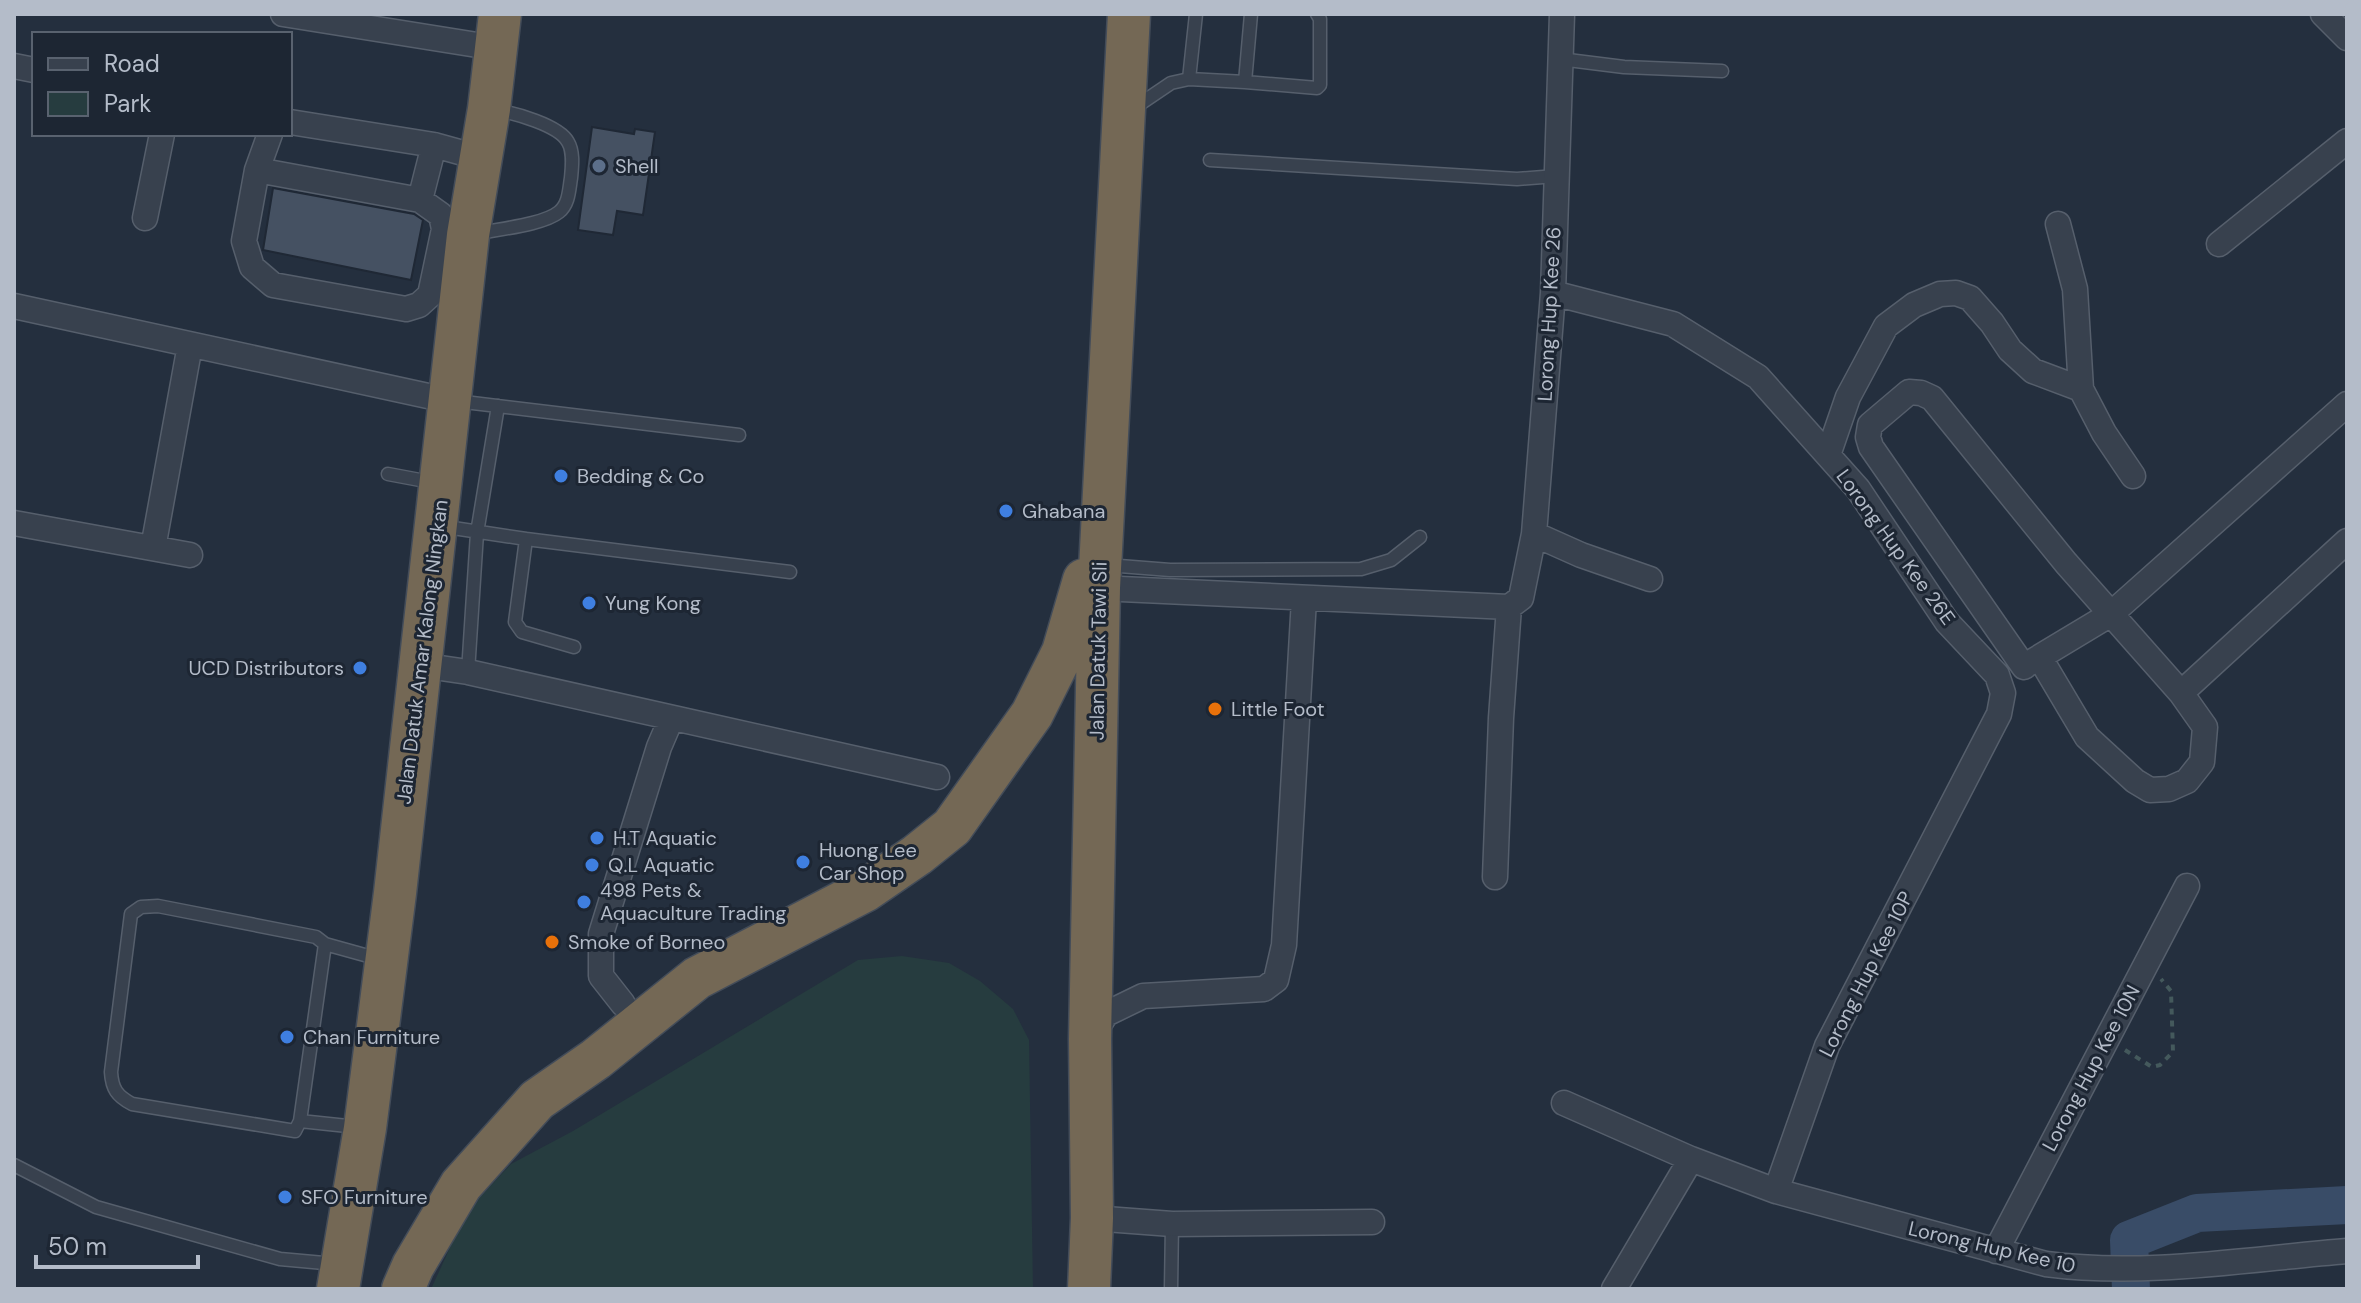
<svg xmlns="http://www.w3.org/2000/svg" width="2361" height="1303" font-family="'DM Sans',sans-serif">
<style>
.green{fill:#263c3f}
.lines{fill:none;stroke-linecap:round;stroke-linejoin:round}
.river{stroke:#394c67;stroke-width:38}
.building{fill:#455162;stroke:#1f2835;stroke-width:2}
.lane-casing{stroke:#565f6c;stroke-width:15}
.street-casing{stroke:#565f6c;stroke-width:27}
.highway-casing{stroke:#434c59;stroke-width:45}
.path{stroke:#44595c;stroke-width:4;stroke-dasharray:6 6;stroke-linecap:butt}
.lane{stroke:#38414e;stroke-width:12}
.street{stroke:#38414e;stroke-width:24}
.highway{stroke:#746855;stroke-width:42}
.service-dot{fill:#5c6f8a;stroke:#1d2633;stroke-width:3}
.shop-dot{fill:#3f7fe0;stroke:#1d2633;stroke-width:3}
.food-dot{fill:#e8710a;stroke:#1d2633;stroke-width:3}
.labels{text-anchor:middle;stroke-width:6;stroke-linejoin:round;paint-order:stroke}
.poi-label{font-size:20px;fill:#b4bcc9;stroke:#1d2633;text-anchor:start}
.street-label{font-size:20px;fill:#b4bcc9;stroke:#1d2633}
</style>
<rect width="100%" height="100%" fill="#242f3e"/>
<path class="green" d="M902 956 949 963 980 981 1013 1009 1029 1040 1033 1289H431L459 1228 481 1196 511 1164 573 1131 858 960Z"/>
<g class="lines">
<path class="river" d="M2131 1289 2129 1240 2197 1213 2347 1205"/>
</g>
<path class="building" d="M592 127 634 134 635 129 655 132 643 215 617 211 613 235 578 230Z
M273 188 414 214 423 220 411 280 263 250Z"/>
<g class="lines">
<defs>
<path id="lane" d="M1560 59 1624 67 1722 71
M1189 79 1245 82 1251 14
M1245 82 1317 88 1320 85V19L1317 14
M1134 108 1171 83 1189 79 1196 14
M1210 160 1517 179 1556 176
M476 234C497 229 543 225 559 212 569 204 569 190 571 178 572 167 574 152 568 142 559 125 514 113 496 110
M456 401 739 435
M388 474 436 483
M440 526 526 539 515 622 522 632 574 647
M526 539 790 572
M1107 565 1170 570 1361 569 1391 560 1420 537
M468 672 477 533 498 406
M325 944 316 937 158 906 141 907 131 914 111 1072C112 1089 117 1096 132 1104L295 1131 300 1121 325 944 379 959
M300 1121 357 1127
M14 1165 96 1207 280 1259 335 1264
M1171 1289 1172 1224"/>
<path id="street" d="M283 14 496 48
M2323 14 2347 38
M14 66 34 70
M290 122 434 145 481 158
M257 170 420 200 441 215 444 229 430 295 419 305 406 309 273 285 252 267 244 241 257 170 270 134
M420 200 434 145
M145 218 162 134
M2058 224 2075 289 2081 389
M2219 244 2347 141
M1553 293 1673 324 1758 377 1858 489 1947 622 1997 675 2003 693 1999 714 1827 1046 1776 1191 2046 1264C2145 1277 2248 1259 2347 1251
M14 306 451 401
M1828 455 1848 397 1886 326 1914 305 1940 294 1956 293 1970 298 1992 323 2010 350 2033 371 2081 389 2104 433 2133 476
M14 523 190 555
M1534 534 1581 555 1650 579
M153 548 190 345
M1099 588 1509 607
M1509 607 1521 598 1534 534 1553 293 1562 14
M2028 664 2111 614 2347 404
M420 665 468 672 937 777
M2024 667 1871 447 1868 437 1870 425 1909 392 1921 393 1932 398 2066 563 2181 693 2205 727 2202 762 2187 781 2169 789 2150 790 2135 781 2087 737 2040 658
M2181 693 2347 541
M1495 877 1501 718 1509 607
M623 1004 601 976V934L659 747 671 719
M1093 1035 1106 1014 1143 996 1264 989 1276 980 1284 945 1304 599
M1564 1103 1691 1159
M1092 1218 1172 1224 1372 1222
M1996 1251 2187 886
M1614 1289 1691 1159 1776 1191"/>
<path id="highway" d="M338 1289 365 1128 395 893 468 235 489 109 500 14
M403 1289 413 1266 461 1185 537 1100 596 1059 697 978 866 890 917 855 952 827 1032 714 1063 652 1084 580
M1089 1289 1092 1218 1090 1039 1099 588 1129 14"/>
</defs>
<use href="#lane" class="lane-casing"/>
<use href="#street" class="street-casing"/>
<use href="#highway" class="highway-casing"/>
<path class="path" d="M2125 1050 2152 1067 2160 1065 2173 1052 2171 991 2161 979"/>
<use href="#lane" class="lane"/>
<use href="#street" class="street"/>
<use href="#highway" class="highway"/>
</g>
<circle class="service-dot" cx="599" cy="166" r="8"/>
<g class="shop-dot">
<circle cx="561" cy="476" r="8"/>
<circle cx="1006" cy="511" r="8"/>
<circle cx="589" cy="603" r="8"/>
<circle cx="360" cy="668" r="8"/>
<circle cx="597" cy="838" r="8"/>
<circle cx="803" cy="862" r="8"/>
<circle cx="592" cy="865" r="8"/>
<circle cx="584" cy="902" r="8"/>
<circle cx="287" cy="1037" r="8"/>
<circle cx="285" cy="1197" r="8"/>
</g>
<g class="food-dot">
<circle cx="1215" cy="709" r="8"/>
<circle cx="552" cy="942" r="8"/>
</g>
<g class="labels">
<g class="poi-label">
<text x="615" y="173">Shell</text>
<text x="577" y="483">Bedding &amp; Co</text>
<text x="1022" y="518">Ghabana</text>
<text x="605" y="610">Yung Kong</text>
<text x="344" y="675" text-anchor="end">UCD Distributors</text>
<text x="1231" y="716">Little Foot</text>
<text x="613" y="845">H.T Aquatic</text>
<text x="819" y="857">Huong Lee<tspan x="819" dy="23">Car Shop</tspan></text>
<text x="608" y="872">Q.L Aquatic</text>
<text x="600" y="897">498 Pets &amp;<tspan x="600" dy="23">Aquaculture Trading</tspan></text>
<text x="568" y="949">Smoke of Borneo</text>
<text x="303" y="1044">Chan Furniture</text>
<text x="301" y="1204">SFO Furniture</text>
</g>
<g class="street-label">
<text transform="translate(1549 314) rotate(-87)" y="7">Lorong Hup Kee 26</text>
<text transform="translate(1896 547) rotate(54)" y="7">Lorong Hup Kee 26E</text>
<text transform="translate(1098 651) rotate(-89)" y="7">Jalan Datuk Tawi Sli</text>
<text transform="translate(422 652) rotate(-83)" y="7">Jalan Datuk Amar Kalong Ningkan</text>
<text transform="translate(1866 974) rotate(-63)" y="7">Lorong Hup Kee 10P</text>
<text transform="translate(2091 1068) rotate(-62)" y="7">Lorong Hup Kee 10N</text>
<text transform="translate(1992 1247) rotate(13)" y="7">Lorong Hup Kee 10</text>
</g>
</g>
<rect width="2361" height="1303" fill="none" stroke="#b4bcc9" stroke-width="32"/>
<rect x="32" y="32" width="260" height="104" fill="#1d2633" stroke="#59626f" stroke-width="2"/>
<rect x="48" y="58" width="40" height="12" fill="#38414e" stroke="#59626f" stroke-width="2"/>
<text x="104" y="72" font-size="24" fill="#b4bcc9">Road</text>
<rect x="48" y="92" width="40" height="24" fill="#263c3f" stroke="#59626f" stroke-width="2"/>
<text x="104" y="112" font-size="24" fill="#b4bcc9">Park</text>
<path d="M36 1255v12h162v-12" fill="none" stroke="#b4bcc9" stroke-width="4"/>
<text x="48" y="1255" font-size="24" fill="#b4bcc9" stroke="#1d2633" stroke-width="6" paint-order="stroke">50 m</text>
</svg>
